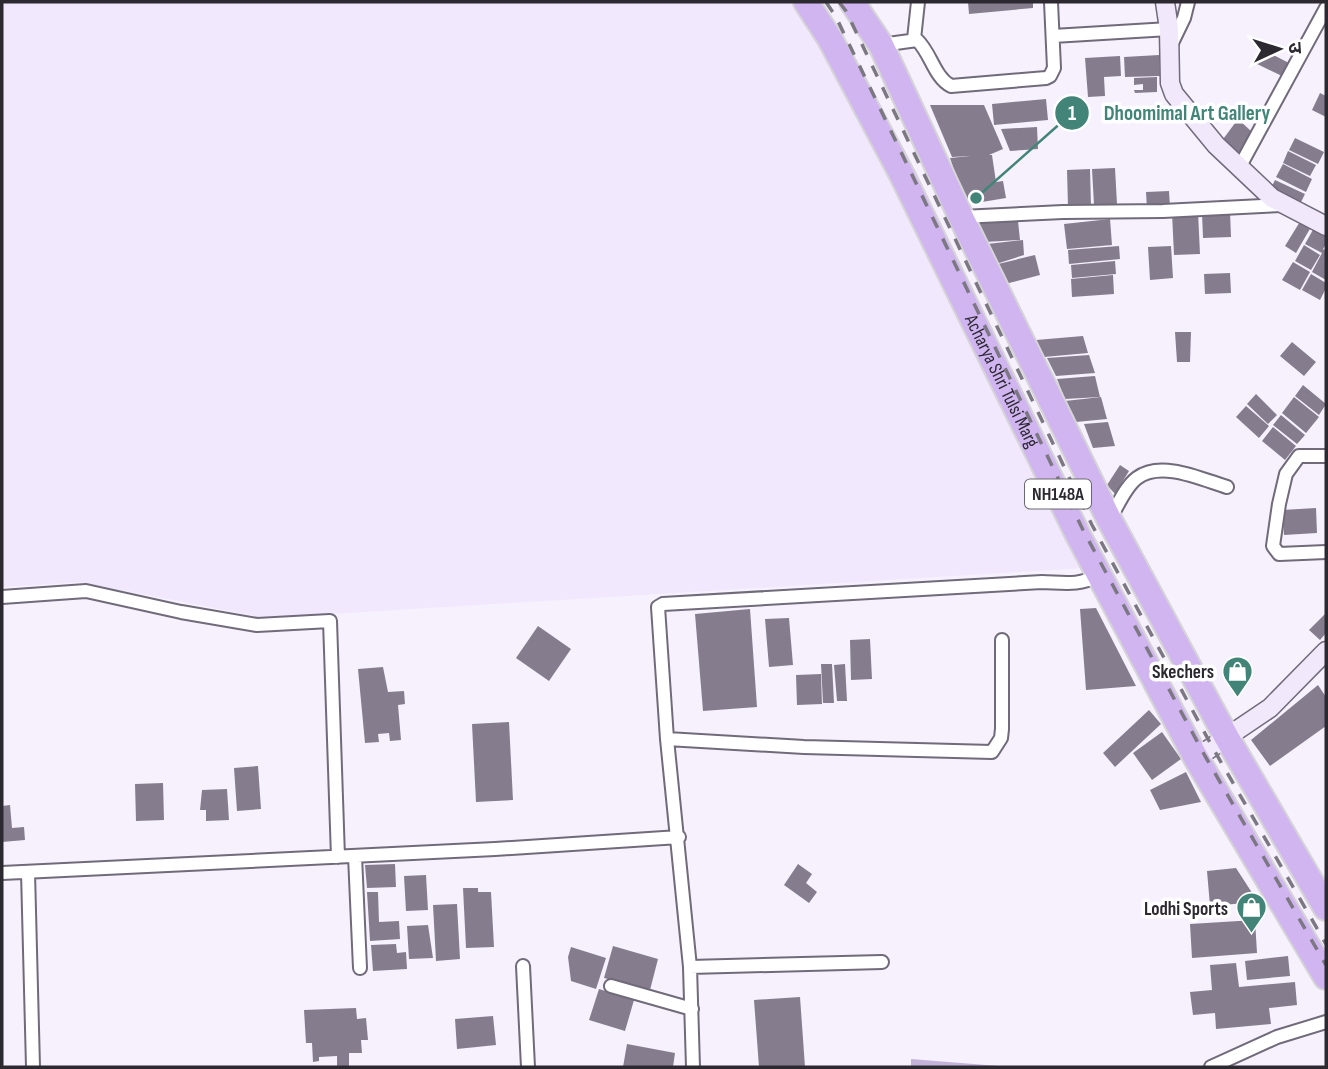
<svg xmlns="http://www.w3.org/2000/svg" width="1328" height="1069" font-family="'Sofia Sans Condensed','Noto Sans Devanagari',sans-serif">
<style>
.built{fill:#f1e8fd}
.forest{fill:#c4b3d9}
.building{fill:#857d8e}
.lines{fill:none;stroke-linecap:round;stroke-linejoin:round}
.street-casing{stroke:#716a7a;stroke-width:16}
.secondary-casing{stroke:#716a7a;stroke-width:21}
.highway-casing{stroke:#d5d4d6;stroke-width:28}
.street{stroke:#fff;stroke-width:12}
.secondary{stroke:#f1e9fb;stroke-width:18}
.highway{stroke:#d0b5f1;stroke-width:24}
.rail{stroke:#7c7881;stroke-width:3.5;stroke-dasharray:12 12;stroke-linecap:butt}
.labels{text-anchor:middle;stroke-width:7;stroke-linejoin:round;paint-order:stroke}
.shield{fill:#fff;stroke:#6b696e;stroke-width:2}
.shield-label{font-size:18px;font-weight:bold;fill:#2c2930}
.street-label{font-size:19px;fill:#2c2930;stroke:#fff}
.poi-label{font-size:19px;font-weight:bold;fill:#2c2930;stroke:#fff;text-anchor:end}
.leader{fill:none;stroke:#428578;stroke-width:2.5}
.callout-dot{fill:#428578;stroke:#fff;stroke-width:2.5}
.mark-label{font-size:21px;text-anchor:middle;font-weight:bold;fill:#fff}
.callout-label{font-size:21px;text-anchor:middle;font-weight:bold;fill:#428578;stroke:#fff;stroke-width:7;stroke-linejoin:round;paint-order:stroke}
</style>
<rect width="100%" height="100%" fill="#f6f1fd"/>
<path class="built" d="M2 2H796L811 25 1084 568 266 618 80 582 2 587Z"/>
<path class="forest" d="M911 1059 1011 1067H911Z"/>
<path class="building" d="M968 2H1033V8L969 14Z
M1262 49 1289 63 1282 76 1255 63Z
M1159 55 1160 76 1125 77 1124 57Z
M1120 56 1121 76 1104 77 1105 96 1088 97 1085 58Z
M1157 77V92L1135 93 1134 90H1143V84L1134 85V78Z
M1320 93 1326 96V117L1312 110Z
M1046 99 1048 120 994 125 992 104Z
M930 105H984L1003 149 989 155H992L996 182 1003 181 1006 198 970 204 960 187 950 158 970 156 952 157Z
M1238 119 1252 132 1235 159 1218 146Z
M1037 127 1038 149 1010 151 1001 129Z
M1295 138 1324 152 1318 164 1289 150Z
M1288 151 1316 165 1310 176 1283 163Z
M1283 164 1312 179 1306 192 1276 177Z
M1115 168 1117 204 1094 205 1092 169Z
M1090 169 1091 206 1068 207 1067 170Z
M1275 180 1305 194 1298 208 1268 194Z
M1169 191 1170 207 1147 209 1146 192Z
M1198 212 1200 254 1174 255 1172 213Z
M1230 212 1231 237 1203 238 1202 213Z
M1110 219 1112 245 1067 249 1064 224Z
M1301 220 1311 227 1296 253 1285 246Z
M1018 221 1020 240 985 242 979 223Z
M1314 228 1326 235V244L1323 249 1326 251V280L1312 272 1322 253 1305 244Z
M1023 240 1024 255 996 264 987 244Z
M1304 245 1320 255 1311 270 1295 261Z
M1119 246 1120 259 1069 264 1068 250Z
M1171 246 1173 278 1150 280 1148 247Z
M1035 255 1040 275 1005 284 998 264Z
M1115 261 1116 274 1072 278 1071 265Z
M1293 262 1310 272 1300 290 1282 280Z
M1230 273 1231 293 1205 294 1204 274Z
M1311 274 1326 283V288L1320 300 1302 290Z
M1113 275 1114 294 1072 297 1071 279Z
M1175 332H1191L1190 362H1177Z
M1083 336 1088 353 1044 357 1036 340Z
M1292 342 1316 362 1304 376 1280 356Z
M1089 355 1095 373 1056 376 1047 358Z
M1095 376 1100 397 1065 399 1057 379Z
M1303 385 1326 404 1319 415 1295 396Z
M1256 394 1277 415 1268 424 1247 404Z
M1101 397 1107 419 1076 422 1065 401Z
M1294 397 1319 417 1306 433 1282 413Z
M1246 406 1269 426 1259 438 1236 417Z
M1281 415 1305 435 1297 444 1273 425Z
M1108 422 1115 446 1093 448 1084 424Z
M1273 427 1296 446 1285 460 1262 441Z
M1120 465 1129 471 1115 494 1107 485Z
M1316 508 1317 533 1284 535 1282 510Z
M1096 608 1136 686 1086 690 1080 609Z
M750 609 757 707 703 711 695 614Z
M1326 613V633L1320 640 1309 630Z
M789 618 793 665 769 667 765 619Z
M538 626 571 649 549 681 516 658Z
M870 639 872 679 851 680 850 640Z
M821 664H832L834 703H823Z
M845 664 847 701H837L834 665Z
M383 667 388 692 404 691 405 704 398 705 401 740 390 741 389 733 378 734 379 742 365 743 358 669Z
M821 674 822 704 797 705 796 675Z
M1318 685 1326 697V726L1270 766 1251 740Z
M1149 710 1161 724 1115 767 1103 753Z
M509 722 513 800 476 802 472 724Z
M1162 732 1181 759 1152 780 1133 753Z
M258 766 261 809 237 811 234 768Z
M1186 772 1201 802 1160 810 1150 790Z
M163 783 164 820 136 821 135 784Z
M227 789 229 820 206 821V810H200L202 790Z
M10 805 12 828 24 827 25 840 2 842V806Z
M395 864 396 887 367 888 365 865Z
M798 864 812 874 806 883 817 892 809 903 784 885Z
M1236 868 1258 902 1210 906 1207 871Z
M426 875 428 910 406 911 404 876Z
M463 888H478V892H491L494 947 466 948Z
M367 892H378L379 922 399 921 400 939 370 941Z
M457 904 460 959 436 961 433 905Z
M1255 920 1257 953 1192 958 1190 924Z
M428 925 433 958 409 959 407 926Z
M396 944 397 953 406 952 407 969 373 971 371 945Z
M613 946 658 959 650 990 604 978Z
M571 947 606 958 596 989 571 981 568 957Z
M1288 956 1290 976 1247 980 1245 961Z
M1236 963 1239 987 1295 982 1297 1005 1269 1008 1271 1024 1216 1029 1215 1013 1193 1015 1190 992 1212 990 1210 965Z
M599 989 634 1000 625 1031 589 1020Z
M800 997 805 1067H759L754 1000Z
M356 1008 357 1019 366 1018 368 1040H361L362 1053H349V1066H337V1056L319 1057V1061L313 1062 312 1043H306L304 1010Z
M493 1016 496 1045 457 1049 455 1019Z
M627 1044 675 1053 673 1067H623Z"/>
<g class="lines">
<defs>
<path id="street" d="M1053 36 1169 29
M914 39 918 2
M881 45 917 40C931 53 934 77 951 86L1046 78 1050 76 1054 68 1051 2
M1170 47 1184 18 1188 2
M1239 168 1326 8
M961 217 1063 212 1163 211 1282 205
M1326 456H1299L1286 474 1279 504 1273 546 1279 554 1326 552
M1110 519C1117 507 1125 487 1137 478 1161 460 1201 479 1227 487
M2 597 86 591 181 612 257 625 330 621 338 857
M667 739 804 747 992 752 1001 738 1002 729V640
M355 856 360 968
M28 872 33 1067
M2 873 495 849 679 837
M523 966 528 1067
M690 967 882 962
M611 986 692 1009
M693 1067 690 967 667 739 658 607 663 604 1042 582C1067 583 1077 586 1100 575
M1211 1067 1277 1037 1326 1022"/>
<path id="secondary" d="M1165 2 1169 29 1170 83 1174 94 1216 145 1272 198 1326 226
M1196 758 1270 708 1326 651"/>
<g id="highway">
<path id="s1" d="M806 2 830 39 902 175 1078 535 1196 758 1326 977"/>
<path d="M852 2 881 45 961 217 1109 519 1227 738 1326 908"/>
</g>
</defs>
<use href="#street" class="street-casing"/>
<use href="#secondary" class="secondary-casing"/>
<use href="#highway" class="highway-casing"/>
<use href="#street" class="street"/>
<use href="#secondary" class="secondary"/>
<use href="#highway" class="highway"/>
<path class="rail" d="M826 2 836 17 1083 530 1205 756 1326 965
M839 2 846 11 1092 525 1214 750 1326 944"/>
</g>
<defs>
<symbol id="shop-pin" viewBox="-11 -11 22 30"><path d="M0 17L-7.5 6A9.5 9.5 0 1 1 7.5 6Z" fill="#428578" stroke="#fff"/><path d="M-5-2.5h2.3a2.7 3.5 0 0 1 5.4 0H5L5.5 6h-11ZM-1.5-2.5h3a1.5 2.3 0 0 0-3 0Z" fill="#fff"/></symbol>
</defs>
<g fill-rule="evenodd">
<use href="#shop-pin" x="1220" y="654" width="35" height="47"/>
<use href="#shop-pin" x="1234" y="890" width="35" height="47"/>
</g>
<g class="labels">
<rect class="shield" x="1025" y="479.5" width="66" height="29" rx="5"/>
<g class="shield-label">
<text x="1058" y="500">NH148A</text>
</g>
<g class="street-label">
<text dy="7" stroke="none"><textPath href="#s1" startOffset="427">Acharya Shri Tulsi Marg</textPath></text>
</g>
<g class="poi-label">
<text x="1214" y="678">Skechers</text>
<text x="1228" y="915">Lodhi Sports</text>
</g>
</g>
<path class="leader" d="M976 198L1072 113"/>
<g class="callout-dot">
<circle cx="976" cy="198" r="7"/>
<circle cx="1072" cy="113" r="18"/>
</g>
<g class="mark-label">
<text x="1072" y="120">1</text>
</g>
<g class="callout-label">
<text x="1187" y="120">Dhoomimal Art Gallery</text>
</g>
<rect width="1328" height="1069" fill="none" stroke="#2c2930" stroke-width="7"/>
<g transform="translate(1279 49) rotate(86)" stroke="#ffffff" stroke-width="5" paint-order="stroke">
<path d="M0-5L12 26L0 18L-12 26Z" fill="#2c2930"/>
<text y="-10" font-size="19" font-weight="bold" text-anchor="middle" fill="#2c2930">उ</text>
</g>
</svg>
